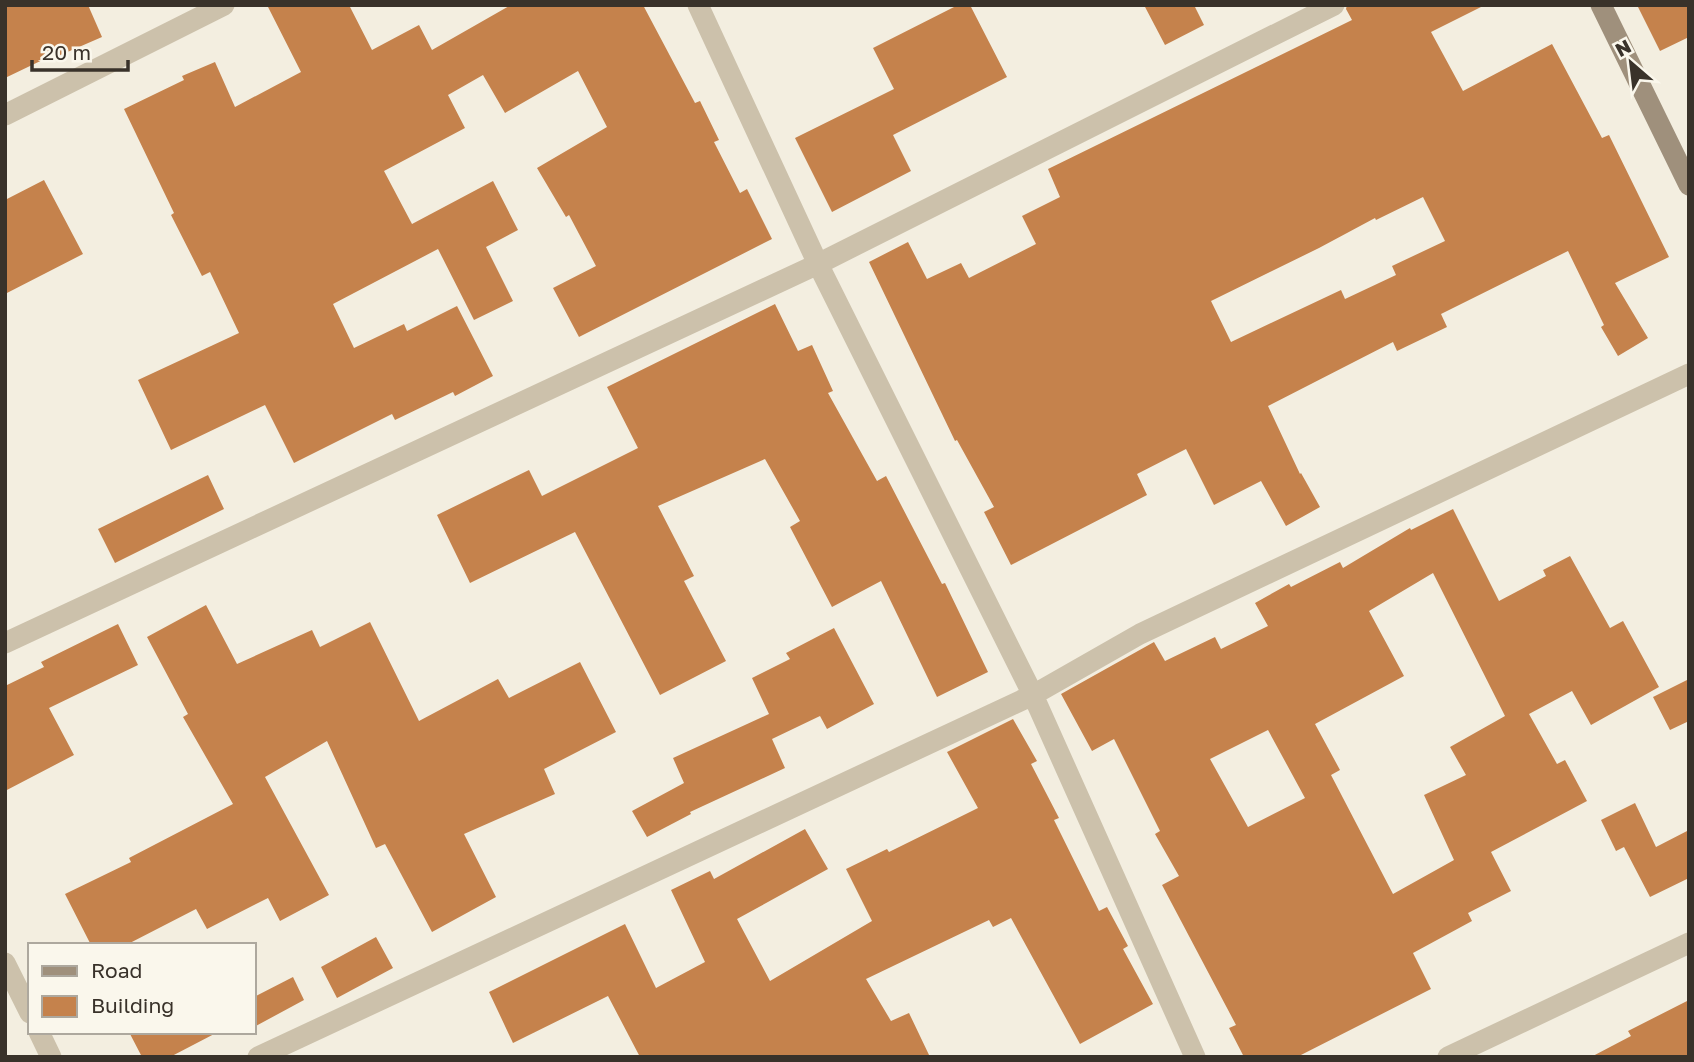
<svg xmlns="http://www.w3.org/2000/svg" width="1694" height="1062" font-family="'Golos Text',sans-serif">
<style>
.building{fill:#c5824c;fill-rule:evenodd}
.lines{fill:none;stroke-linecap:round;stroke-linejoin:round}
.street{stroke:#ccc1ab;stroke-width:21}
.secondary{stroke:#9f907c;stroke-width:21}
</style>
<rect width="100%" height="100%" fill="#f3eee0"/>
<path class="building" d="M5 5H88L102 37 56 57 55 54 5 78Z
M267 5H349L372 50 419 25 432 50 511 5H643L695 103 700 101 719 140 714 142 740 193 747 189 772 239 579 337 553 288 596 266 569 215 566 217 537 168 607 127 578 71 505 113 483 75 448 95 465 128 384 171 412 224 493 181 518 230 486 247 513 301 474 320 438 249 333 304 354 348 404 324 407 331 457 306 493 376 455 396 453 392 395 420 392 414 294 463 265 405 171 450 138 380 239 333 210 272 202 276 171 215 174 213 124 109 184 80 182 76 215 62 235 107 301 72Z
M958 5H970L1007 77 893 135 911 171 832 212 795 138 894 89 873 48Z
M1144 5H1194L1204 25 1165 45Z
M1347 5H1485L1431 32 1463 91 1552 44 1602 138 1609 135 1669 257 1615 283 1648 338 1618 356 1601 327 1604 325 1568 251 1441 314 1447 327 1397 351 1393 342 1268 406 1300 474 1301 473 1320 507 1286 526 1261 481 1214 505 1186 449 1137 474 1147 495 1011 565 984 512 994 507 957 440 955 441 869 262 908 242 927 279 961 263 969 278 1036 244 1022 216 1060 197 1048 169 1352 20 1346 9ZM1423 197 1445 241 1392 266 1396 275 1345 299 1341 290 1231 342 1211 301 1319 248 1375 218 1376 220Z
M1637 5H1689V37L1660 51Z
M44 180 83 254 5 294V200Z
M775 304 798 351 812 345 833 391 828 393 877 481 886 476 942 584 945 583 988 672 937 697 881 581 832 607 790 527 800 521 765 459 658 506 694 576 684 581 726 661 660 695 575 532 470 583 437 515 529 470 542 496 638 448 607 387Z
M208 475 224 509 115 563 98 529Z
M1453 509 1499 601 1546 576 1543 570 1570 556 1610 628 1623 621 1659 687 1591 725 1572 691 1529 714 1557 764 1565 760 1587 801 1491 852 1511 891 1468 913 1472 921 1413 953 1431 989 1297 1057H1244L1229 1028 1236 1025 1162 885 1179 876 1155 834 1160 831 1114 739 1092 751 1061 694 1154 642 1165 661 1215 637 1221 649 1268 626 1255 603 1289 584 1291 587 1340 562 1343 568 1410 528 1411 530ZM1433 573 1505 716 1450 747 1466 775 1424 795 1454 860 1393 894 1331 775 1340 770 1315 724 1404 676 1369 611ZM1268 730 1305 798 1248 827 1210 759Z
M206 605 237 664 312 630 320 647 370 622 419 721 498 679 509 698 580 662 616 732 544 769 555 794 464 834 496 897 432 932 385 844 376 848 327 741 265 777 329 895 280 921 268 898 207 929 196 909 126 945H91L65 894 131 862 129 858 233 804 183 717 188 714 147 637Z
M118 624 138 665 49 708 74 755 5 791V686L44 667 41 662Z
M834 628 874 704 827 729 820 716 772 739 785 768 690 812 691 814 647 837 632 811 684 783 673 758 769 714 752 678 790 659 786 653Z
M1689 679V721L1670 730 1653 697Z
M1013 719 1037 761 1031 764 1059 818 1054 820 1099 911 1107 907 1128 946 1123 949 1153 1004 1080 1044 1011 918 993 927 989 920 866 979 891 1021 909 1013 930 1057H640L608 996 513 1043 489 992 625 924 656 988 705 962 671 890 710 871 714 879 805 829 828 869 737 919 770 981 872 921 846 869 887 849 889 852 978 808 947 752Z
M1635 803 1656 847 1689 830V878L1650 897 1624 847 1616 851 1601 820Z
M376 937 393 968 337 998 321 967Z
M293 977 304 1000 254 1027V997Z
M1689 1000V1057H1591L1631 1036 1628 1031Z
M129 1032H218L170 1057H142Z"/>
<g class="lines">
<path class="street" d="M698 5 818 264 1033 695 1195 1057
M5 115 224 5
M5 643 818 264 1334 5
M5 963 30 1013
M39 1032 51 1057
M258 1057 1033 695 1140 634 1689 374
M1448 1057 1689 943"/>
<path class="secondary" d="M1601 5 1689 185"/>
</g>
<rect width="1694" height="1062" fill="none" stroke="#39322a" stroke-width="14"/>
<rect x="28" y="943" width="228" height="91" fill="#faf7ec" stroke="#ada89e" stroke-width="2"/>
<rect x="42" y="966" width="35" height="10" fill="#9f907c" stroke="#ada89e" stroke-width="2"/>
<text x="91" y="978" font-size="21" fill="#39322a">Road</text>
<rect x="42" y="996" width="35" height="21" fill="#c5824c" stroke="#ada89e" stroke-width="2"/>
<text x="91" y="1013" font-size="21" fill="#39322a">Building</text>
<g transform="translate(1631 63) rotate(332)" stroke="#faf7ec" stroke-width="5" paint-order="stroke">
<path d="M0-5L12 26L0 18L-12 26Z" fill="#39322a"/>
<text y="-10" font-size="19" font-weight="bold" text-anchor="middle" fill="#39322a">N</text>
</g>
<path d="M32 60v10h96v-10" fill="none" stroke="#39322a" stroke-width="3.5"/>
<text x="42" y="60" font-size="21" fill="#39322a" stroke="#faf7ec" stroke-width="5" paint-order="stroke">20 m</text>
</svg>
